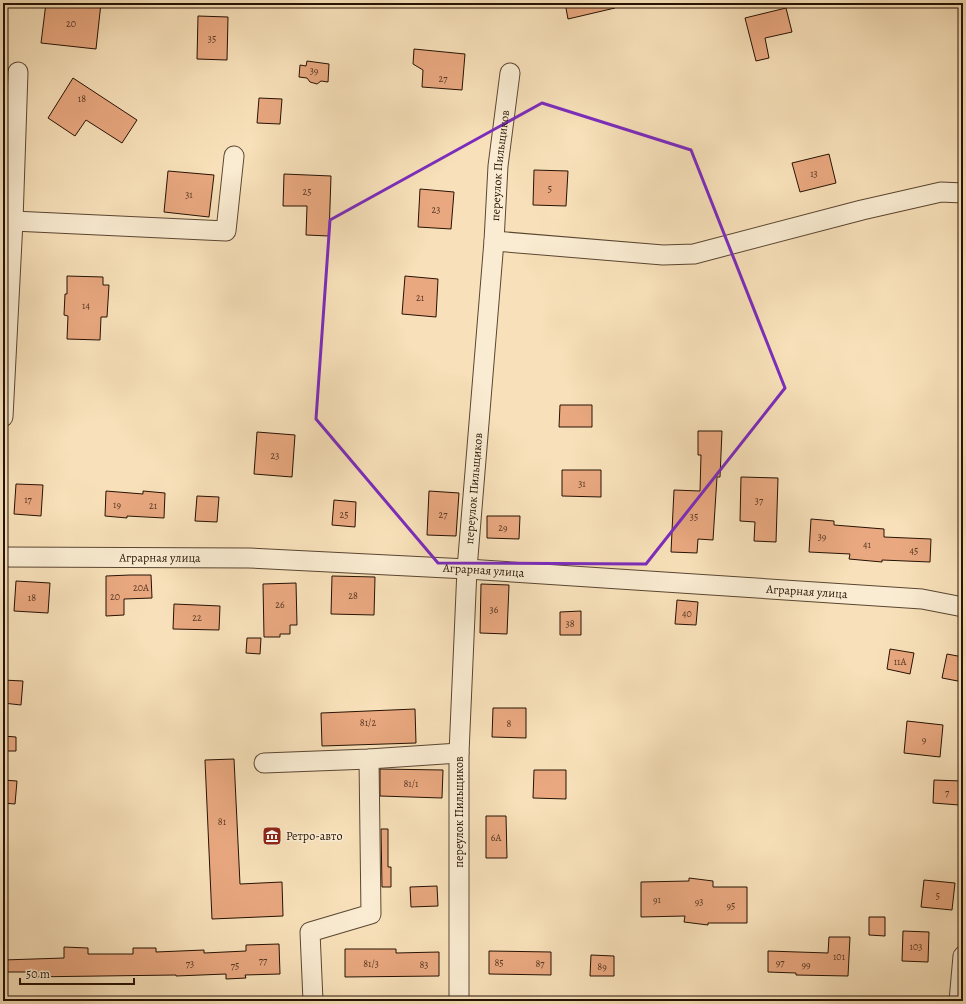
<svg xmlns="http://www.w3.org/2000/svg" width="966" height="1004" font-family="Alegreya,serif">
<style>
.building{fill:#e9a880;stroke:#261203}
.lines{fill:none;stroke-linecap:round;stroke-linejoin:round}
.minor-casing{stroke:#5a4631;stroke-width:21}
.minor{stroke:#faecd2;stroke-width:19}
.marked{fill:none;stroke:#7b2cbf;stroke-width:3;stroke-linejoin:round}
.labels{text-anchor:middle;stroke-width:3;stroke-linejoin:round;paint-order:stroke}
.number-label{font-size:10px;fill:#573822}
.street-label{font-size:12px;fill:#261203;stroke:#faecd2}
.poi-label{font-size:12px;fill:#261203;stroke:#faecd2;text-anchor:start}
</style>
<rect width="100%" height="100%" fill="#f8e1ba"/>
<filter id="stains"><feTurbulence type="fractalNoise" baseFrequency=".005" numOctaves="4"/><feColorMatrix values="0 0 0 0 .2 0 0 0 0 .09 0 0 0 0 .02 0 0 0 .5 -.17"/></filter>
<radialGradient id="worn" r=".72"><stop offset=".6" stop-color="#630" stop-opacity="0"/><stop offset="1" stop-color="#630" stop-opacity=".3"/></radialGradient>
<path class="building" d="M46 3H101L96 49 41 43Z
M565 3H615V8L568 19Z
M786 8 792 32 765 38 769 58 756 61 745 18Z
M198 16 228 17 227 60 197 59Z
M414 49 465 54 462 90 422 87 423 70 413 64Z
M307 61 329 64 328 82 321 81 317 84 310 82 307 78 299 77 300 65 306 66Z
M73 78 137 120 122 143 86 120 75 136 48 118Z
M259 98 282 99 280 124 257 123Z
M829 154 836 183 800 192 792 163Z
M534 170 568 171 566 206 533 205Z
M168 171 214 175 209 217 164 212Z
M284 174 331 176 329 236 306 235 307 206H283Z
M420 189 454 192 451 229 418 227Z
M67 276 103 277V285H109L107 317H101L100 340 67 339 68 316 64 315 65 294H67Z
M405 276 438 279 436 317 402 314Z
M560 405H592V427H559Z
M698 431H722L720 477H717L713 540 698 539 697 553 671 552 674 490 700 491 701 455H698Z
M257 432 295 435 292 477 254 474Z
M562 470H601V497L562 496Z
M741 477 778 478 776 542 754 541 755 522 740 521Z
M16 484 43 485 41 516 14 514Z
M106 491 143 494V491L165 493 164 518 127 516V518L105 516Z
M429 491 459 493 456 536 427 535Z
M197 496 219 497 217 522 195 521Z
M334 500 356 502 355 527 332 525Z
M487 516H520L519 539 487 538Z
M811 519 834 521V525L884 529V537L931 539 930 562 882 560V562L849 559 850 554 809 552Z
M130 575H151L152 598 124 599V615L106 616V576Z
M332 576 375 577 374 615 331 614Z
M16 581 50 583 48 613 14 611Z
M296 583 297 625H290V634H280V637H264L263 584Z
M481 584 509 585 507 634 480 633Z
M677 600 698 602 696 625 675 624Z
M174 604 220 606 219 630 173 629Z
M581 611V635H560V612Z
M247 638H261L260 654 246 653Z
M890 649 914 653 910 674 887 669Z
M947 654 963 657V682L942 678Z
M3 680 23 681 21 705 3 703Z
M493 708H526V738L492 737Z
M415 709 416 743 322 746 321 713Z
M907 721 943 725 940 757 904 753Z
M3 736 16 737V751H3Z
M234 759 240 884 282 882 283 916 212 919 205 760Z
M380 769 443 770 442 798 380 796Z
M534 770H566V799L533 798Z
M3 780 17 781 15 804 3 803Z
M934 780 961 781 959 805 933 803Z
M486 816H506L507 858H486Z
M381 829H388V867H391V887H382Z
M689 878 713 881V887H747V923H708V925L684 922 685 916 641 917V882L689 881Z
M924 880 955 883 952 910 921 907Z
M437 886 438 906 411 907 410 887Z
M869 917H885V936L869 935Z
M903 931 929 932 928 962 902 961Z
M829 937H850L848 976 796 975V973L768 972V951L828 953Z
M279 944 280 974 245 975 246 978 226 979V974L176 976V975L27 977V972H3V960L64 958V947L88 948V954H133V948H156V952L204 950V953L246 951V945Z
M345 949H396V953L439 952V976L345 977Z
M489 951 551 952V975L489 974Z
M591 955 614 956V976H590Z"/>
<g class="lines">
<defs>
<g id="minor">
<path d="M3 215 13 221 226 231 234 156"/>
<path d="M494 241 663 255 694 254 862 210 941 192 963 193"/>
<path d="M3 417 13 221 18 72"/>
<path id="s1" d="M3 557 249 558 467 569 922 599 963 607"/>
<path d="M264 763 369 759 459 753"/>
<path d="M313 1001 310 932 371 914 369 759"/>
<path id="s2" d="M459 1001V753L467 569 494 241 498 166 510 73"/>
<path d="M959 1001 963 956"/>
</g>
</defs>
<use href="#minor" class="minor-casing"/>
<use href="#minor" class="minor"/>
</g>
<path class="marked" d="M542 103 691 150 785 388 646 564 438 563 316 419 330 220Z"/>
<defs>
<symbol id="museum-square" viewBox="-11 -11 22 22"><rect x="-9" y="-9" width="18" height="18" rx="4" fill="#8f2418" stroke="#faecd2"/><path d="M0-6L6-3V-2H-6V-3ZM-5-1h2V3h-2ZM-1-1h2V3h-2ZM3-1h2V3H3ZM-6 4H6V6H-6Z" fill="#fff"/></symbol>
</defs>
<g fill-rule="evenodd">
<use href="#museum-square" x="261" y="825" width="22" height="22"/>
</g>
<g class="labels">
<g class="number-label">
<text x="71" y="27">20</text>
<text x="212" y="42">35</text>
<text x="314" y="74">39</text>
<text x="443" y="82">27</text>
<text x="82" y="102">18</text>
<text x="814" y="177">13</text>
<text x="550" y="192">5</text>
<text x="307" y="195">25</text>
<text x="189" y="198">31</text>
<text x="436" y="213">23</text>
<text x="420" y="301">21</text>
<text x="86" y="309">14</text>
<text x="275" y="459">23</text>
<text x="582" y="487">31</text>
<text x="28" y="503">17</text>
<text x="759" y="504">37</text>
<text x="117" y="508">19</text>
<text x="153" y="509">21</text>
<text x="344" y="518">25</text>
<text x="443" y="518">27</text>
<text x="694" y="520">35</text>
<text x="503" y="531">29</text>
<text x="822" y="540">39</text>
<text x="867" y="548">41</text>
<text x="914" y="554">45</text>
<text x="141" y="591">20А</text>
<text x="353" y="599">28</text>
<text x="115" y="600">20</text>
<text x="32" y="601">18</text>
<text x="280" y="608">26</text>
<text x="494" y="613">36</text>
<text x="687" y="617">40</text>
<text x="197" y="621">22</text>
<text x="570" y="627">38</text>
<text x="900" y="665">11А</text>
<text x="368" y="726">81/2</text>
<text x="509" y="727">8</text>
<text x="924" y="743">9</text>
<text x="411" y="787">81/1</text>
<text x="947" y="796">7</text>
<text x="222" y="825">81</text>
<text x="496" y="841">6А</text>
<text x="938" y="899">5</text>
<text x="657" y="903">91</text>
<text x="699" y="905">93</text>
<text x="731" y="909">95</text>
<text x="916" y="950">103</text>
<text x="839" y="960">101</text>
<text x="263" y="964">77</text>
<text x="499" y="966">85</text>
<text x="780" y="966">97</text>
<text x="190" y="967">73</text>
<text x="371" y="967">81/3</text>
<text x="540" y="967">87</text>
<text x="424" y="968">83</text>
<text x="806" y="968">99</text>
<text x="235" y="969">75</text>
<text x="602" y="970">89</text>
</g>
<g class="street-label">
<text dy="4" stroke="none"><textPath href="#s2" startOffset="837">переулок Пильщиков</textPath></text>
<text dy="4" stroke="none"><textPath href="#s2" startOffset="513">переулок Пильщиков</textPath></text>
<text dy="4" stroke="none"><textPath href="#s1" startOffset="157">Аграрная улица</textPath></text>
<text dy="4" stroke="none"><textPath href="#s1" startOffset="481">Аграрная улица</textPath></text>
<text dy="4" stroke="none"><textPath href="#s1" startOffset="805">Аграрная улица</textPath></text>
<text transform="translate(459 812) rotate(-90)" y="4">переулок Пильщиков</text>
</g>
<g class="poi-label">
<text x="286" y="840">Ретро-авто</text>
</g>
</g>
<rect width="966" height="1004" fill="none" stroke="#f8e1ba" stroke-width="16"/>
<rect x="4" y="4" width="958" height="996" fill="none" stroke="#261203" stroke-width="2"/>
<rect x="8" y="8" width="950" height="988" fill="none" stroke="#261203"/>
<path d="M20 978v6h114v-6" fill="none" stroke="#261203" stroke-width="2"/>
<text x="26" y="978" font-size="12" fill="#261203" stroke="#faecd2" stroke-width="3" paint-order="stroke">50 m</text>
<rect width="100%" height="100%" filter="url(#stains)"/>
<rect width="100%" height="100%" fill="url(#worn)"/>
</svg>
